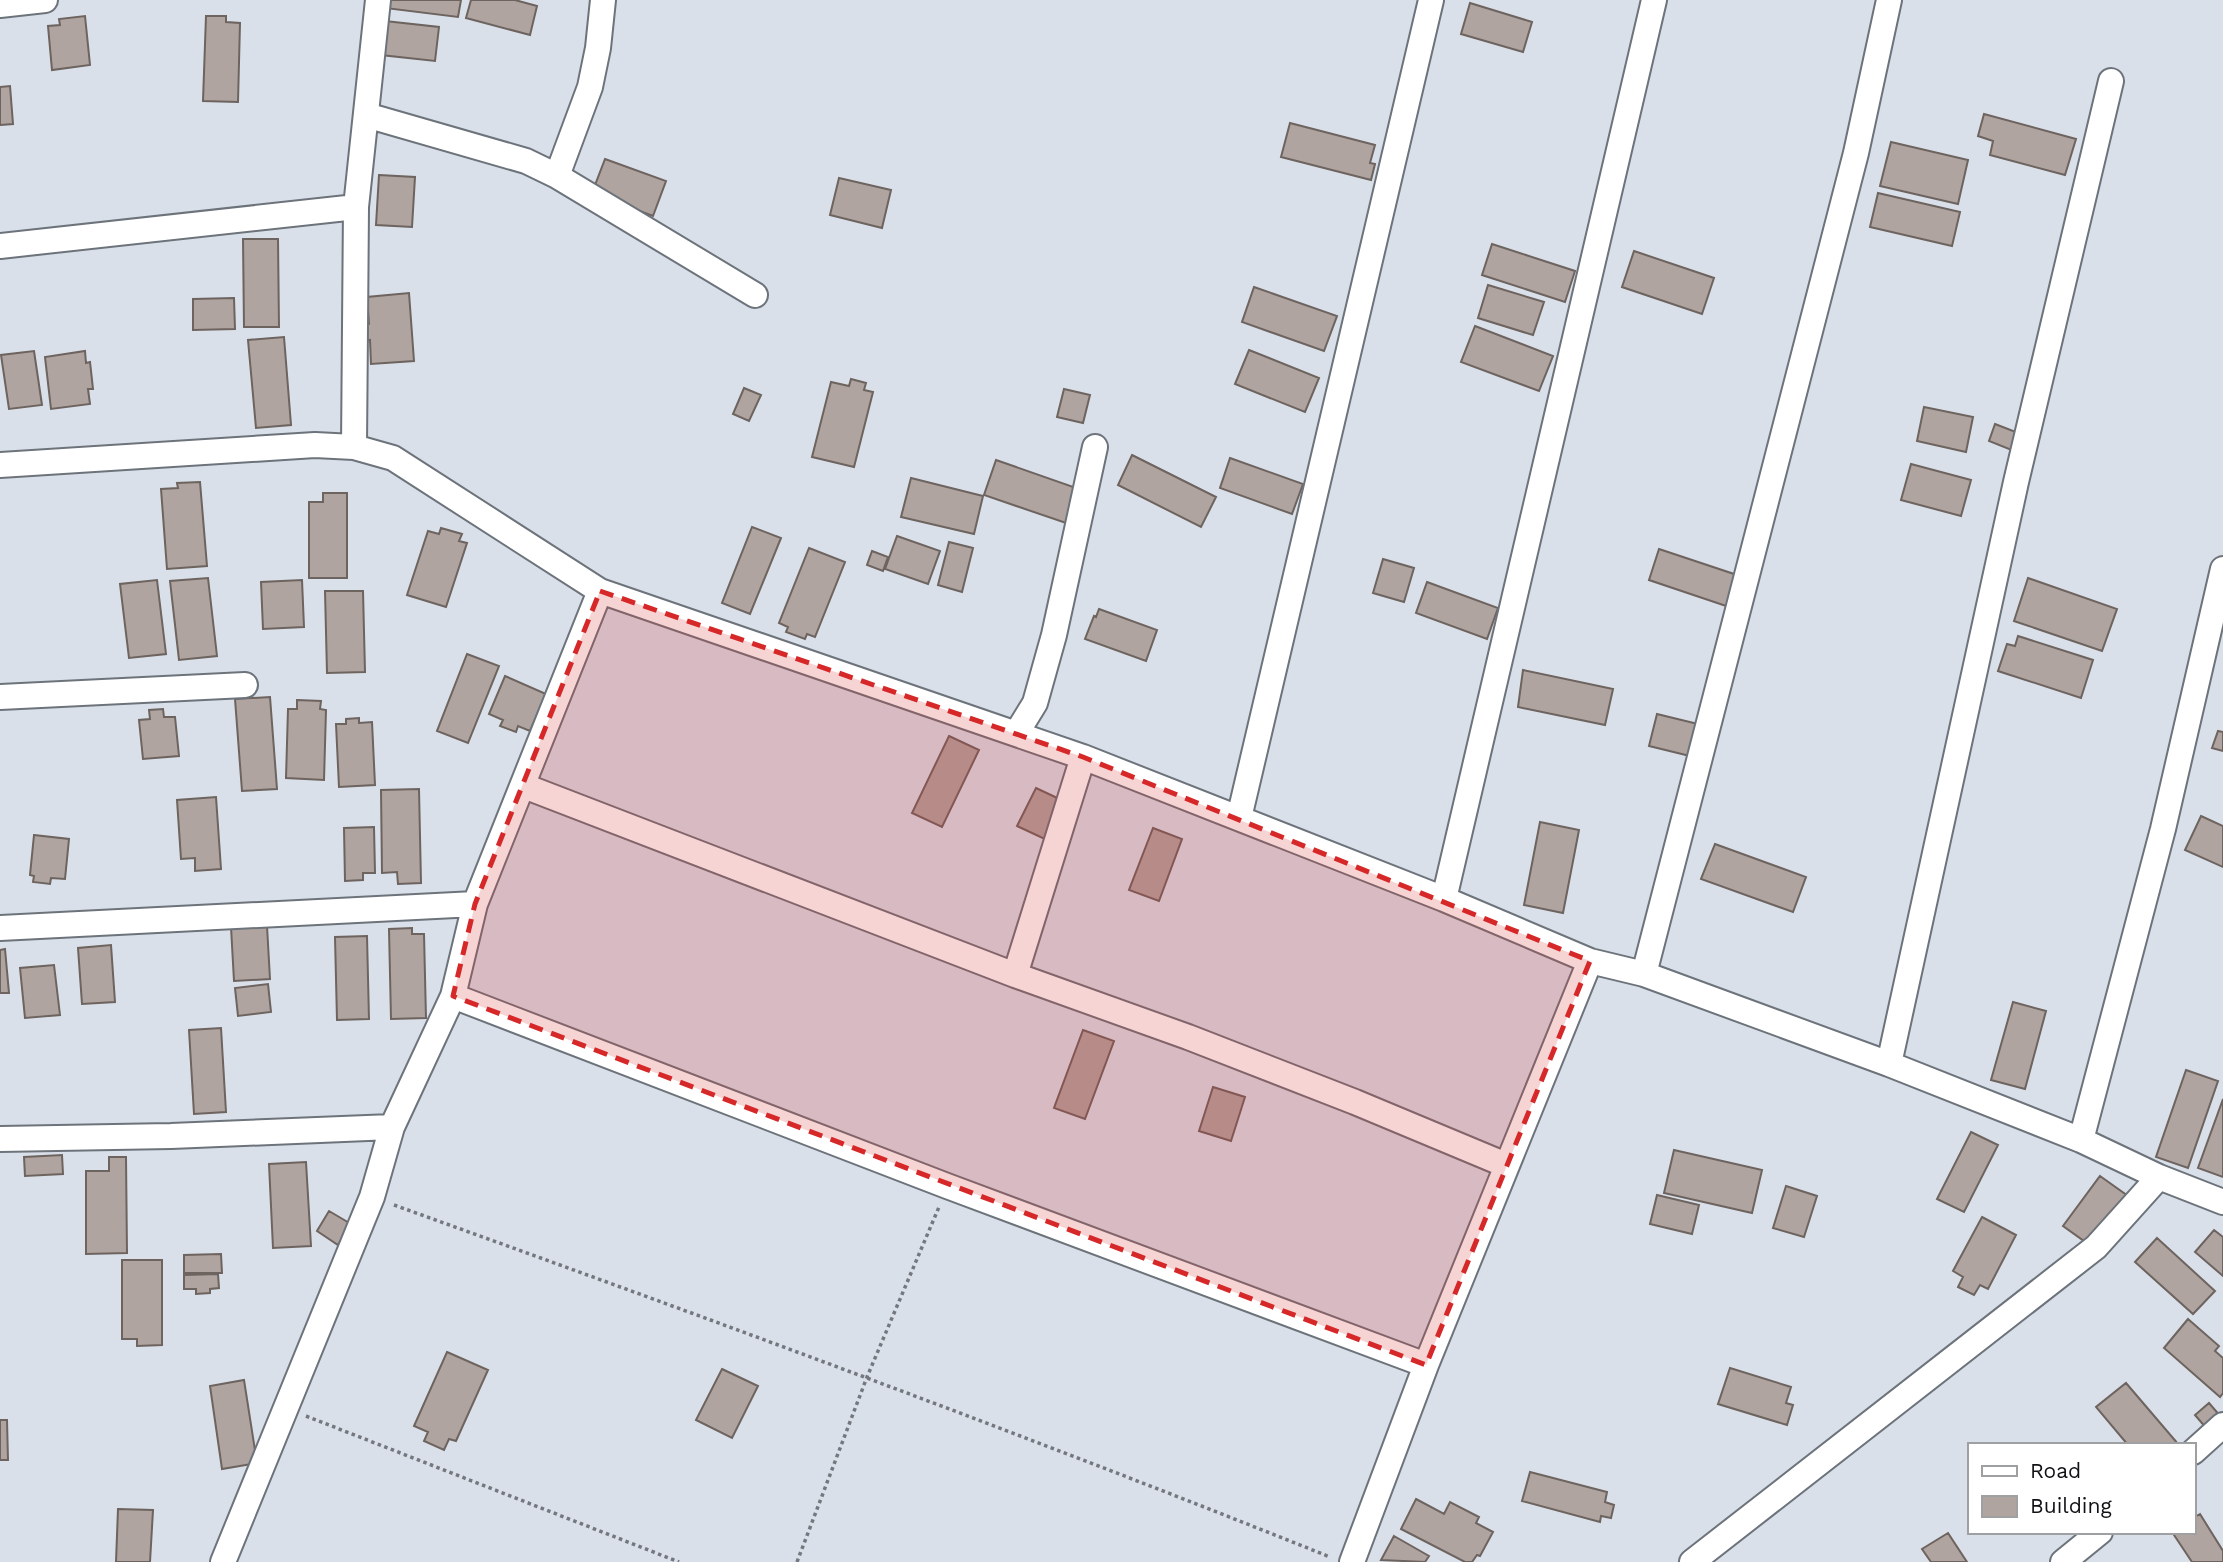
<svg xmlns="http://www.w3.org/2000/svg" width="2223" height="1562" font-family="'Work Sans',sans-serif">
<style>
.building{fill:#b0a4a0;stroke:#6d635f;stroke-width:2}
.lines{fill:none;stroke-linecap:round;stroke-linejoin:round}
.street-casing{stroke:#6d737b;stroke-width:28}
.path{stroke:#74787e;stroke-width:3.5;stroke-dasharray:3.5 3.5;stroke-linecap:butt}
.street{stroke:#fff;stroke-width:24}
.marked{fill:#d62828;fill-opacity:0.2;stroke:#d62828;stroke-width:5;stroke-dasharray:14 9;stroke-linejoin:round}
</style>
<rect width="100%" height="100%" fill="#d9e0e9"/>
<path class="building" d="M386 0H461L458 17 385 8Z
M471 0H515L537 6 530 35 466 18Z
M1470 3 1532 22 1523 52 1461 34Z
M85 16 90 65 52 70 48 26 60 25 59 19Z
M206 16H226V22L240 23 238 102 203 101Z
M385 21 439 27 435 61 381 55Z
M10 86 13 124 0 125V87Z
M1984 114 2076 139 2065 175 1990 155 1993 141 1978 136Z
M1290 123 1375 145 1370 163 1375 164 1371 180 1281 157Z
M1891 142 1968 160 1958 204 1880 186Z
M605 159 666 181 653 216 592 193Z
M379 175 415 177 412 227 376 225Z
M839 178 891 190 882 228 830 215Z
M1878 193 1960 212 1952 246 1870 227Z
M243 239H278L279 327H244Z
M1492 244 1575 271 1565 302 1482 275Z
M1634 251 1714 278 1702 314 1622 287Z
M1488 285 1544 302 1533 335 1478 318Z
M1254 287 1337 316 1324 351 1242 322Z
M409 293 414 361 371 364 370 340 362 341 361 325 369 324 367 297Z
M234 298 235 329 193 330V299Z
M1475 326 1553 356 1539 391 1461 362Z
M284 337 291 425 256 428 248 340Z
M1249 350 1319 378 1305 412 1235 384Z
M34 351 42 405 9 409 1 355Z
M85 351 86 363 90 362 93 389H88L90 404 51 409 45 357Z
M851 379 866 383 864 390 873 392 854 467 812 457 831 382 849 386Z
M744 388 761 395 749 421 733 414Z
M1064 389 1090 395 1083 423 1057 417Z
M1924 407 1973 417 1966 452 1917 441Z
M1995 424 2021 434 2014 451 1989 441Z
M1132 455 1216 497 1201 527 1118 485Z
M1230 458 1303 484 1292 514 1220 488Z
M996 460 1082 490 1069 524 984 495Z
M1911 464 1971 480 1961 516 1901 500Z
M911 478 983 496 974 534 901 517Z
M200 482 207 566 167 569 161 489 178 488 177 483Z
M323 493H347V578H309V502H323Z
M752 527 781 538 750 614 722 603Z
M441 528 462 534 459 541 467 543 446 607 407 595 428 531 439 534Z
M897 536 940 551 928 584 885 569Z
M949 542 973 548 962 592 938 585Z
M809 548 845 562 815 637 807 634 805 639 786 632 788 627 779 623Z
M1659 549 1743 577 1732 608 1649 580Z
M872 551 888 557 883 571 867 565Z
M1383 559 1414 568 1404 602 1373 593Z
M208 578 217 656 179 660 170 581Z
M2028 578 2117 609 2102 651 2014 621Z
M157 580 166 654 129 658 120 584Z
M302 580 304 627 263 629 261 582Z
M1427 582 1498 608 1487 639 1416 613Z
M325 591H363L365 672 327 673Z
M1099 609 1157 630 1146 661 1085 639 1094 616 1096 617Z
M2018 636 2093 660 2081 698 1998 671 2007 644 2015 646Z
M467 654 499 666 468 743 437 731Z
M1523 670 1613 689 1605 725 1518 707Z
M505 676 546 694 530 731 518 726 516 732 500 726 503 720 489 714Z
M270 697 277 789 242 791 235 699Z
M297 700 321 701 320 709 326 710 324 780 286 778 288 709H297Z
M163 709 164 717H175L179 756 143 759 139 720 150 719 149 710Z
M1657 714 1702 725 1694 757 1649 746Z
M359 718V723L372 722 375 785 339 787 336 724H346V719Z
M2218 731 2223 732V751L2212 748Z
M949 736 979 750 942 827 912 813Z
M1036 788 1068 803 1049 841 1017 826Z
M419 789 421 883 398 884 397 872 382 873 381 790Z
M216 797 221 869 195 871V858L181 859 177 800Z
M2201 816 2223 826V867L2185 850Z
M1540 822 1579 830 1563 913 1524 905Z
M374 827 375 873H363V880L345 881 344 828Z
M1153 828 1182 839 1159 901 1129 890Z
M34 835 69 839 65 879 51 878 50 884 33 882 34 876 30 875Z
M1715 844 1806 877 1793 912 1701 879Z
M267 926 270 979 234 981 231 927Z
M412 928V934H424L426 1018 391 1019 389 929Z
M367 936 369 1019 337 1020 335 937Z
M111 945 115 1002 82 1004 78 948Z
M5 949 9 993H0V950Z
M54 965 60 1015 25 1018 20 968Z
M268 984 271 1012 238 1016 235 988Z
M2013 1002 2046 1011 2025 1089 1991 1080Z
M221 1028 226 1112 194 1114 189 1030Z
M1083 1030 1114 1041 1085 1119 1054 1108Z
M2186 1070 2218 1081 2188 1168 2156 1157Z
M1213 1087 1245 1097 1231 1141 1199 1131Z
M2223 1099V1177L2198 1168Z
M1971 1132 1998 1145 1964 1212 1937 1199Z
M1674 1150 1762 1170 1752 1213 1664 1193Z
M62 1155 63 1174 25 1176 24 1157Z
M109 1157H126L127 1253 86 1254V1171H109Z
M306 1162 311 1246 273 1248 269 1164Z
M2100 1176 2128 1196 2091 1246 2063 1226Z
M1786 1186 1817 1196 1804 1237 1773 1228Z
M1657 1195 1699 1205 1692 1234 1650 1224Z
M329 1211 351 1224 338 1245 317 1231Z
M1982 1217 2016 1235 1988 1289 1980 1285 1974 1295 1958 1287 1963 1277 1953 1271Z
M2214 1230 2223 1237V1276L2195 1252Z
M2157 1238 2215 1291 2193 1314 2135 1262Z
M221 1254 222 1273H184V1255Z
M122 1260H162V1345L137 1346V1339H122Z
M218 1274 219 1288 210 1289V1293L196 1294V1289H184V1275Z
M2188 1319 2219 1346 2215 1351 2223 1358V1393L2220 1397 2164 1348Z
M447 1352 488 1370 456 1441 449 1439 444 1450 424 1441 428 1432 414 1426Z
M1730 1368 1791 1387 1786 1403 1793 1405 1787 1425 1718 1404Z
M722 1369 758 1386 732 1438 696 1420Z
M244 1380 257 1463 222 1469 210 1386Z
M2126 1383 2179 1445H2128L2096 1407Z
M2209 1403 2221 1417 2207 1429 2195 1415Z
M0 1420H7L8 1460H0Z
M1530 1472 1607 1492 1605 1502 1614 1505 1611 1518 1601 1516 1600 1522 1522 1501Z
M1416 1499 1444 1514 1450 1502 1479 1517 1476 1523 1493 1532 1480 1556 1477 1555 1472 1562H1465L1401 1529Z
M118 1509 153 1510 150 1562H116Z
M2200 1514 2223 1551V1562H2192L2174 1535 2178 1532H2193V1518Z
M1948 1533 1967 1562H1931L1922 1549Z
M1394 1536 1429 1556 1425 1562 1381 1560Z"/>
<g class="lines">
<defs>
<path id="street" d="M0 5 45 0
M366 115 526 161 557 176 590 87 598 48 603 0
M557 176 755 295
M0 246 356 207
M354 447 356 207 378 0
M0 465 315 445 354 447 393 458 600 591 1083 757 1444 899 1590 961 1644 974 1889 1064 2081 1140 2159 1177 2223 1202
M0 697 245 685
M1016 734 1035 703 1054 635 1095 447
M524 786 1015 975 1188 1037 1355 1102 1506 1165
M1239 818 1431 0
M1444 899 1654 0
M0 928 475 904
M1644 974 1856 153 1889 0
M1015 975 1083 757
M453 996 947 1186 1426 1365
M1889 1064 2016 482 2111 81
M0 1139 171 1136 392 1127
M2081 1140 2163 829 2223 569
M2193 1452 2223 1425
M223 1562 372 1197 392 1127 453 996 475 904 600 591
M1352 1562 1426 1365 1590 961
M1692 1562 2096 1247 2159 1177
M2063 1562 2100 1532"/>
</defs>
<use href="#street" class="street-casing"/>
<path class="path" d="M394 1205C708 1318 1021 1433 1330 1557
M306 1416 679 1562
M797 1562 867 1377 939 1207"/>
<use href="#street" class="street"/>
</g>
<path class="marked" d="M600 591 1083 757 1590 961 1426 1365 453 996 475 904Z"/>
<rect x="1968" y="1443" width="228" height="91" fill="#ffffff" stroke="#9fa0a1" stroke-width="2"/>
<rect x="1982" y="1466" width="35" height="10" fill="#ffffff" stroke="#9fa0a1" stroke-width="2"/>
<text x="2030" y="1478" font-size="21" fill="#0f1114">Road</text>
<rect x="1982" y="1496" width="35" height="21" fill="#b0a4a0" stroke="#9fa0a1" stroke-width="2"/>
<text x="2030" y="1513" font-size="21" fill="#0f1114">Building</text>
</svg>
